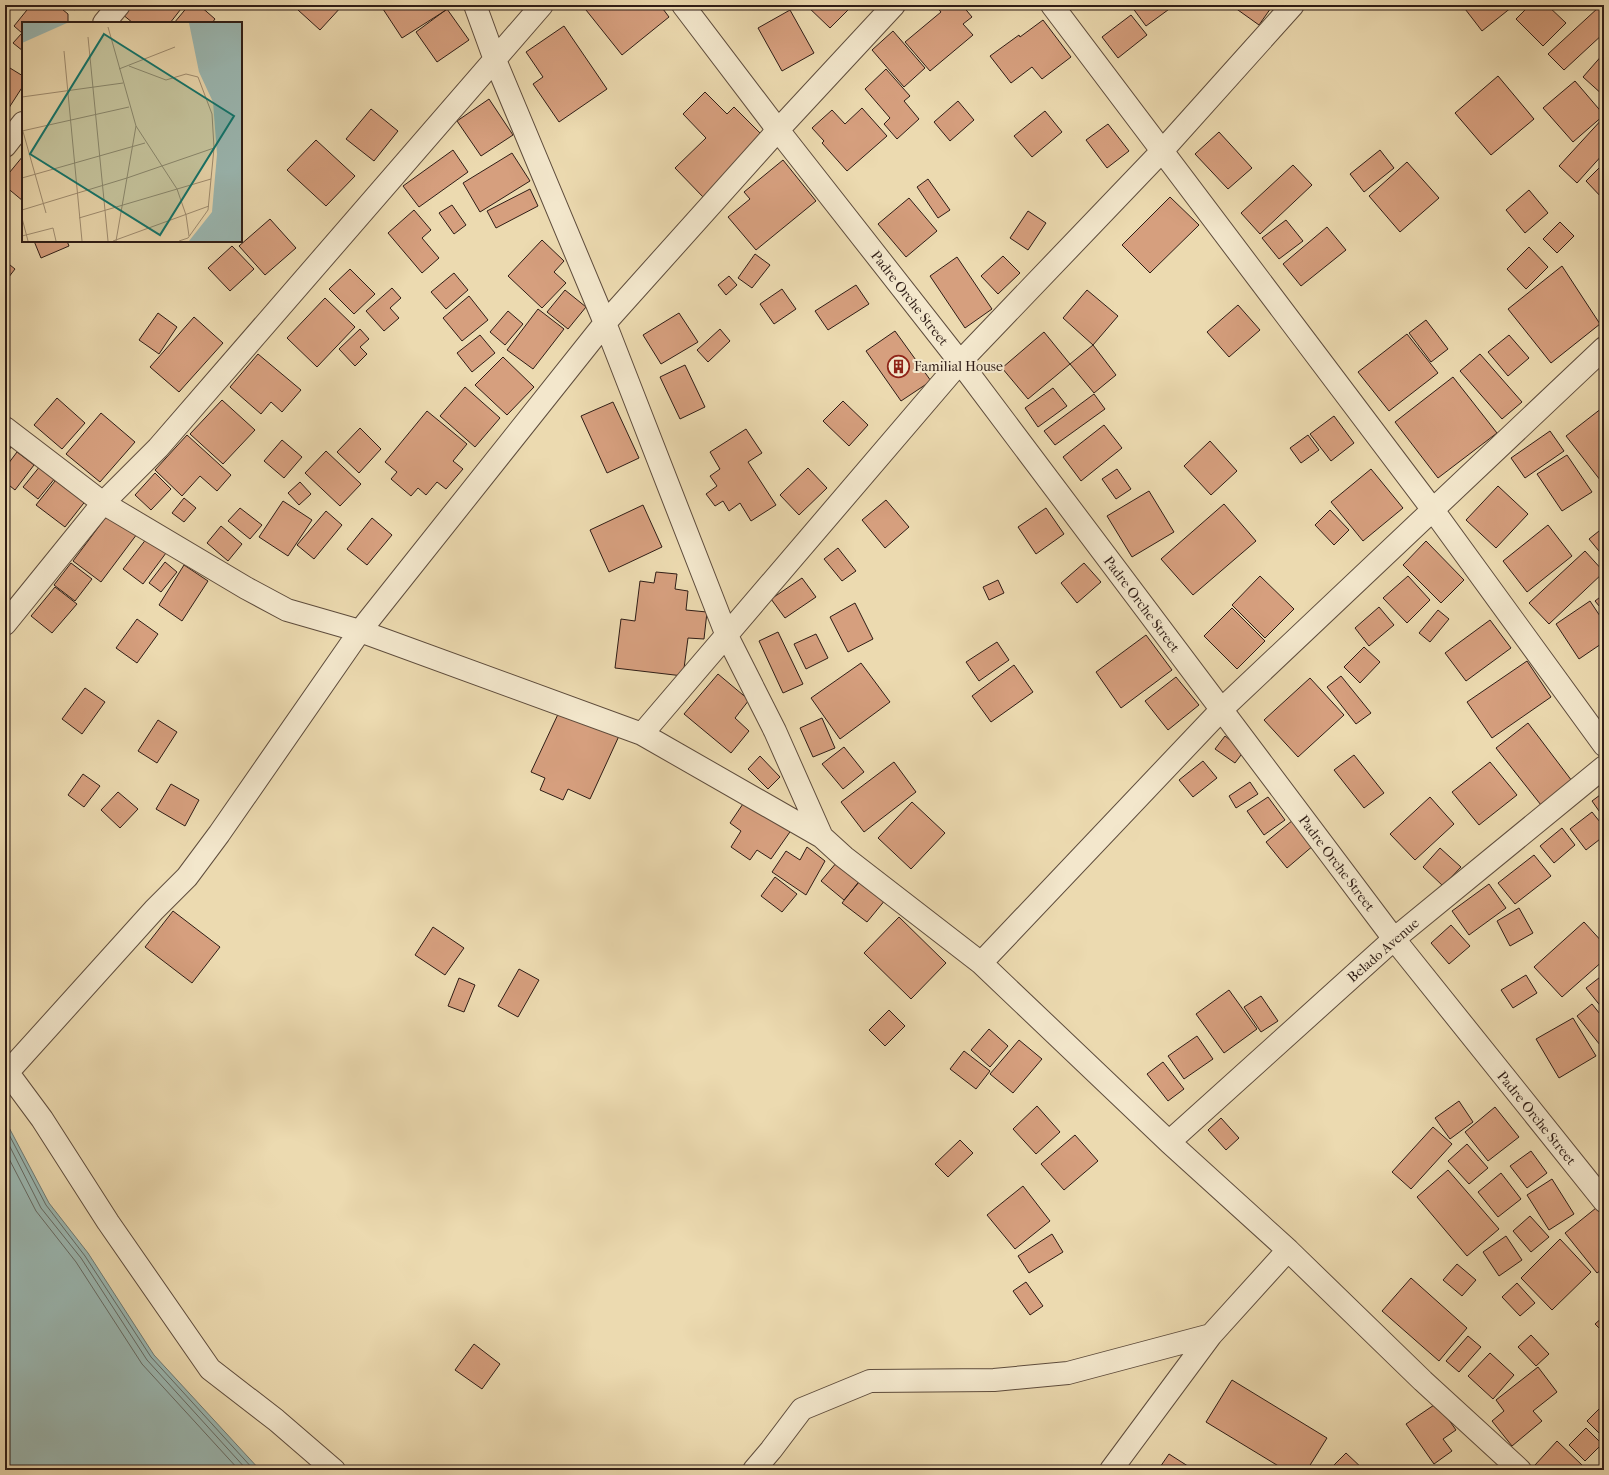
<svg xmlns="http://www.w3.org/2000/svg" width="1609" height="1475" font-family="'IM FELL French Canon',serif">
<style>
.water{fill:#9bb9b4;stroke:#707b75}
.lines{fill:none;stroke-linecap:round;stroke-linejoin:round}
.shore{stroke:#656b65;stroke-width:1}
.building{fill:#d69f7e;stroke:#2f1d16}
.minor-casing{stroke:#5e4c3c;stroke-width:24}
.minor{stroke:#f3e7cc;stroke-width:22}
.labels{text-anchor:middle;stroke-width:4;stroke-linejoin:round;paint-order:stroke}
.street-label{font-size:14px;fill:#2f1d16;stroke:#f3e7cc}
.poi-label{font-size:14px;fill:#2f1d16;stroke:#f3e7cc;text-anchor:start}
.inset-road{fill:none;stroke:#a08e72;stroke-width:1}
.view{fill:#0f766e;fill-opacity:0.15;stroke:#0f766e;stroke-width:2}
.inset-edge{fill:none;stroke:#2f1d16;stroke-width:2}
</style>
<rect width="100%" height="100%" fill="#ecdab0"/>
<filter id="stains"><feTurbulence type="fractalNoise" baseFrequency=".005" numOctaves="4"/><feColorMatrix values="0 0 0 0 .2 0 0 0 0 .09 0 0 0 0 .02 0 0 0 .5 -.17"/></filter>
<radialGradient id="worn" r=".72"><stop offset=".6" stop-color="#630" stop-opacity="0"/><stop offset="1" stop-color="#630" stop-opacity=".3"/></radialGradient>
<path class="water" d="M5 1120 49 1203 88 1253 154 1355 260 1470H5Z"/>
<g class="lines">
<path class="shore" d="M5 1127 46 1205 85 1256 151 1357 254 1470
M5 1137 41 1208 81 1258 147 1360 247 1470
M5 1151 36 1211 76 1262 142 1364 239 1470"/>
</g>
<path class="building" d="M31 5H57L68 14V23H23V51L13 43 22 33 14 26Z
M69 5H79L75 10Z
M130 5H184L170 23H133L122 14Z
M189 5H199L215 19 212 23H174Z
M303 5H341L342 6 320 30 298 10Z
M383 5H454L402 38 381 6Z
M582 5H660L669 17 622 55Z
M806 5H853L830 28Z
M935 5H962L972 17 963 24 973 35 930 71 905 42 941 12Z
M1134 5H1170L1172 7 1146 26 1132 7Z
M1231 5H1273L1259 25Z
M1462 5H1510L1512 7 1482 31Z
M1530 5H1547L1566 23 1543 46 1516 19Z
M1599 7 1604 12V33L1564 70 1548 54Z
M447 9 469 40 437 62 416 32Z
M790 10 814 53 782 71 758 28Z
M1131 15 1147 35 1118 58 1102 37Z
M1043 20 1071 57 1042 79 1032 67 1011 83 990 56 1019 35 1020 37Z
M564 26 607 89 559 122 533 84 543 77 526 52Z
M893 31 925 68 904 87 872 50Z
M1604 53V96L1583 77Z
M5 65 23 76V86L5 114Z
M886 69 910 96 904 101 919 119 897 139 884 124 890 118 865 89Z
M1498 76 1534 119 1491 155 1455 113Z
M1575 81 1604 115 1573 142 1543 108Z
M705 92 727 114 734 107 765 138 704 198 675 168 706 138 683 114Z
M489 99 513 135 481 156 457 121Z
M958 101 974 120 950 141 934 122Z
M862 108 887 136 847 171 822 143 824 141 812 128 832 110 845 124Z
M371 109 398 131 374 161 346 139Z
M1045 111 1062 132 1032 157 1014 136Z
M1604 117V153L1577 183 1559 166Z
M1108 124 1129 151 1107 168 1086 140Z
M1219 132 1252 168 1228 189 1195 154Z
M316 140 355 176 326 206 287 170Z
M453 150 468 172 419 207 403 186Z
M1380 150 1394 168 1364 192 1350 174Z
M512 153 530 181 480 212 463 183Z
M23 156V201L5 186V178Z
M783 160 816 201 756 250 728 217 750 199 744 192Z
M1407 162 1439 198 1400 232 1369 196Z
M1604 163V200L1586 181Z
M1293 165 1312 185 1260 234 1241 213Z
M928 179 950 210 938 218 917 187Z
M530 189 538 206 496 228 487 211Z
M1529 190 1548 213 1525 233 1506 210Z
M1170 197 1199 225 1150 273 1122 245Z
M909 198 937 231 906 257 878 224Z
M452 205 466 225 454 234 439 213Z
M414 210 431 230 422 238 439 258 422 273 388 233Z
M1028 211 1046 223 1028 250 1010 238Z
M270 219 296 248 265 275 239 246Z
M1286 220 1303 241 1279 259 1262 238Z
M1560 222 1574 236 1557 253 1543 239Z
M1327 227 1346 250 1301 286 1283 264Z
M542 240 564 261 554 272 566 283 542 308 508 276Z
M34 241H67L69 246 41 258Z
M232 246 254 269 230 291 208 268Z
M1529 247 1548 267 1526 289 1507 269Z
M755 254 770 265 752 288 738 278Z
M1003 256 1020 273 998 294 981 276Z
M957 257 992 309 965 328 930 276Z
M5 261 15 269 5 282Z
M1562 266 1600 324 1551 363 1508 309Z
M350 269 375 294 354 314 329 289Z
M454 273 468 290 446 309 431 292Z
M729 276 737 285 726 295 718 285Z
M856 285 869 304 828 330 815 311Z
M392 288 401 298 390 308 399 318 384 331 366 311Z
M782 289 796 309 774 324 760 304Z
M565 290 586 307 568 329 547 312Z
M1087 290 1118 316 1093 345 1063 318Z
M469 296 488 320 462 341 443 318Z
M325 298 355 327 317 367 287 338Z
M1238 305 1260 330 1229 357 1207 332Z
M538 309 564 329 533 369 507 350Z
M508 311 523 324 505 345 490 332Z
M158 313 177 327 159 354 139 340Z
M679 313 698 342 661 364 643 335Z
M194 317 223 343 179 392 150 367Z
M1426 320 1448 349 1431 362 1409 333Z
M360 329 369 339 360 347 367 354 355 366 339 349Z
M720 329 730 341 708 362 697 350Z
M895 331 931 381 901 401 866 351Z
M1044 332 1070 364 1028 399 1002 368Z
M1407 334 1438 373 1389 411 1358 372Z
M480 335 495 353 472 372 457 353Z
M1509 335 1529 358 1508 376 1488 352Z
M1093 345 1116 375 1094 393 1070 364Z
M258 354 301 390 282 412 271 402 261 414 230 387Z
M1480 354 1522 402 1502 419 1460 371Z
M503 357 534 387 507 415 475 385Z
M685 365 705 407 680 419 660 377Z
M1453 377 1497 433 1438 478 1395 422Z
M465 387 500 418 475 447 440 416Z
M1053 388 1067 406 1038 427 1025 408Z
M1094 394 1105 409 1055 445 1044 431Z
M57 398 85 423 62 449 34 425Z
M222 400 255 430 223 464 190 434Z
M843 401 868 425 849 446 823 421Z
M613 402 639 458 607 473 581 416Z
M1602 408 1604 410V485L1566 436Z
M427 411 467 444 453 461 463 469 446 489 437 482 426 495 418 488 411 496 391 479 397 472 385 462Z
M101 413 135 442 100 482 66 454Z
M1334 416 1354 443 1331 461 1310 434Z
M1104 425 1122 448 1081 481 1063 457Z
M360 428 381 449 359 473 337 452Z
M746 429 762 453 748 462 776 505 751 521 740 503 729 511 723 501 715 506 706 494 717 486 710 476 720 469 710 452Z
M1550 431 1564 451 1525 478 1511 458Z
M187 435 231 475 217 491 200 476 182 496 155 470Z
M1308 435 1319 450 1301 463 1290 448Z
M282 440 302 457 284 478 264 461Z
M5 441 12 446 5 455Z
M1210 441 1237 471 1211 495 1184 466Z
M326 451 361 484 340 506 305 473Z
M17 452 34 465 15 490 5 482V468Z
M1567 455 1592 492 1562 511 1537 474Z
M41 465 56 477 38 499 23 487Z
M808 468 827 488 799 515 780 495Z
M1117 469 1131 489 1116 499 1102 479Z
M1371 469 1403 508 1363 541 1331 502Z
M155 473 171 489 151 510 135 495Z
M59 476 87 499 65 527 36 505Z
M300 482 311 494 299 505 288 493Z
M1498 486 1528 514 1496 548 1466 520Z
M1149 491 1174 532 1132 557 1107 516Z
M184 498 196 508 184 522 172 513Z
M886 500 909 527 885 548 862 520Z
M283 501 312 520 288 556 259 537Z
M1224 504 1256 541 1193 595 1161 559Z
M643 505 662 547 609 572 590 530Z
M240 508 262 525 250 539 228 521Z
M1046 508 1064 534 1036 554 1018 527Z
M1330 510 1349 530 1334 545 1315 525Z
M326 511 342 525 314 559 297 545Z
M109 513 137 534 101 582 73 561Z
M372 518 392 535 367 565 347 549Z
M1548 525 1572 556 1527 592 1503 561Z
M221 526 242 544 228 561 207 543Z
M1604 527V557L1589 539Z
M147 538 166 553 143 584 123 569Z
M1426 541 1464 580 1441 603 1403 565Z
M838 548 856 571 842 581 824 559Z
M1585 551 1604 572 1549 624 1529 603Z
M165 562 177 572 161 592 149 583Z
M71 563 92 579 75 601 54 585Z
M1084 563 1101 582 1077 603 1061 583Z
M184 565 208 581 182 621 159 605Z
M656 572 677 574 675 589 688 591 686 610 707 612 704 639 688 638 683 676 615 668 621 619 635 621 640 581 654 583Z
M1260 576 1294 609 1265 638 1232 605Z
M1408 576 1430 600 1407 623 1383 598Z
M802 578 816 597 785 618 771 599Z
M998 580 1004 593 989 600 983 587Z
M55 587 77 604 52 633 31 616Z
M1604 594V612L1595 601Z
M1590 601 1604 622V642L1579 659 1556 624Z
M855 603 873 639 848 652 830 617Z
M1379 607 1394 625 1369 646 1355 628Z
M1232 608 1265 641 1237 669 1204 636Z
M1438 610 1449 619 1430 642 1419 633Z
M137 619 158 634 137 663 116 648Z
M1490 620 1511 648 1466 681 1445 653Z
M778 632 803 684 783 693 759 641Z
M816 634 828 658 806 669 794 644Z
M1146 635 1172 670 1121 708 1096 672Z
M997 642 1009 660 979 681 966 662Z
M1364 647 1380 662 1360 683 1344 667Z
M1527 661 1551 697 1492 738 1467 702Z
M861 663 890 702 840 739 811 698Z
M1014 665 1033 692 991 722 972 696Z
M718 674 749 700 735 718 749 731 731 753 684 714Z
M1341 676 1371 713 1356 724 1327 687Z
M1176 677 1199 705 1168 730 1145 701Z
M1310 678 1344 715 1298 757 1264 720Z
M85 688 105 702 82 734 62 719Z
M560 710 619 736 590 799 568 789 563 800 540 790 545 778 531 772Z
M822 718 835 748 813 757 800 728Z
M158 720 177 732 157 763 138 751Z
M1528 723 1572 781 1541 805 1496 748Z
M1225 736 1244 751 1235 763 1215 749Z
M844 747 864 772 843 789 822 764Z
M1354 755 1384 793 1364 808 1334 770Z
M760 756 780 777 768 789 748 769Z
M1203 761 1217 778 1193 797 1179 780Z
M894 762 916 792 864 832 841 802Z
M1490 762 1517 795 1479 825 1452 792Z
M83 774 100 786 84 807 68 795Z
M1250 782 1258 794 1236 808 1229 796Z
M171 784 199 800 185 826 156 809Z
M118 792 138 809 120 828 101 810Z
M1604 792V818L1592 801Z
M1268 797 1285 820 1264 835 1247 811Z
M1430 797 1454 824 1415 860 1390 834Z
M747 798 792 829 771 859 757 850 750 860 731 847 741 831 730 823Z
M912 802 945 833 911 869 878 838Z
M1592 812 1604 827V836L1586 850 1570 829Z
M1293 820 1314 845 1287 868 1266 842Z
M1562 828 1575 845 1554 863 1540 846Z
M807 847 825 861 806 895 772 872 786 851 800 860Z
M1440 848 1461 867 1443 886 1423 867Z
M1534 855 1551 876 1515 904 1498 883Z
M837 862 860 881 844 900 821 881Z
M775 877 797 894 782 912 761 896Z
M861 879 886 899 867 922 842 903Z
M1489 884 1506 908 1469 935 1452 911Z
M1519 908 1533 933 1510 946 1497 921Z
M173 911 220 947 192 983 145 947Z
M899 917 946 963 911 999 864 953Z
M1584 922 1604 944V960L1562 997 1534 967Z
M1451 925 1470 946 1449 964 1431 943Z
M433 927 464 948 445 975 415 955Z
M519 969 539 980 518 1017 498 1006Z
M1604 974V1007L1602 1008 1586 988Z
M1526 975 1537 993 1513 1008 1501 990Z
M459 978 475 985 464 1012 448 1006Z
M1229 990 1257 1029 1224 1053 1196 1014Z
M1261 996 1278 1021 1261 1032 1244 1007Z
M1592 1004 1604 1019V1050L1577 1016Z
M889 1010 905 1026 885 1046 869 1030Z
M1573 1018 1596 1056 1559 1078 1536 1039Z
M989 1029 1008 1046 990 1067 971 1050Z
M1197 1036 1213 1059 1184 1079 1168 1056Z
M1019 1040 1042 1059 1013 1093 990 1074Z
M964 1051 990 1071 976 1089 950 1069Z
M1163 1062 1184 1089 1168 1101 1147 1074Z
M1459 1101 1473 1122 1450 1139 1435 1118Z
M1037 1106 1060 1132 1036 1154 1013 1129Z
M1495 1107 1519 1137 1488 1161 1465 1132Z
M1221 1118 1239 1138 1226 1150 1208 1130Z
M1433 1127 1452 1144 1411 1189 1392 1172Z
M1075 1135 1098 1161 1064 1190 1041 1164Z
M960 1140 973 1153 948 1177 935 1164Z
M1467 1144 1488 1168 1469 1184 1448 1161Z
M1531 1151 1547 1173 1527 1188 1510 1166Z
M1448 1170 1499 1229 1467 1256 1417 1197Z
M1501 1173 1521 1199 1498 1217 1478 1192Z
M1552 1179 1574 1214 1549 1230 1527 1195Z
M1023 1186 1050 1221 1015 1249 987 1215Z
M1596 1208 1604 1218V1268L1597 1273 1565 1233Z
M1530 1216 1549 1237 1531 1252 1513 1231Z
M1052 1234 1063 1252 1029 1273 1018 1256Z
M1506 1236 1522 1260 1499 1276 1483 1252Z
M1560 1239 1591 1272 1552 1310 1521 1278Z
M1457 1264 1476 1280 1462 1296 1443 1280Z
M1411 1278 1467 1328 1439 1361 1382 1311Z
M1026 1282 1043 1306 1030 1315 1013 1291Z
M1517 1283 1535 1303 1520 1316 1502 1297Z
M1604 1316V1333L1595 1324Z
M1531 1335 1549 1354 1536 1366 1518 1347Z
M1468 1336 1481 1347 1459 1372 1446 1361Z
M474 1344 500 1364 482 1389 455 1370Z
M1490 1353 1514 1375 1493 1399 1468 1376Z
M1538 1367 1557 1392 1533 1411 1542 1421 1512 1446 1492 1421 1504 1411 1496 1400Z
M1232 1380 1327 1438 1307 1470H1285L1206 1422Z
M1437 1403 1456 1430 1443 1439 1452 1451 1434 1464 1406 1424Z
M1604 1404V1438L1587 1421Z
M1586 1428 1602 1444 1585 1461 1569 1445Z
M1557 1441 1583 1466 1580 1470H1540L1535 1465Z
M1346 1453 1364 1470H1329Z
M1169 1454 1194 1470H1158Z"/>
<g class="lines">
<defs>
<path id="minor" d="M475 5 495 60 605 323 727 636 775 731 822 837 844 857 981 963 1169 1142 1288 1250 1423 1381 1520 1470
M683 5 778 130 960 362 1394 939 1604 1201
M1052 5 1433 510 1604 745
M104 23 119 5
M5 146 23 123
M5 428 103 503 246 588 287 610 360 631 642 734 822 837
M5 624 103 503 158 448 542 5
M642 734 960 362 1162 151 1293 5
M981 963 1222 709 1604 348
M5 1069 42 1119 108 1222 210 1369 276 1420 334 1470
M7 1073 154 910 187 877 219 834 360 631 605 323 778 130 894 5
M1169 1142 1394 939 1604 767
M754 1470 771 1450 802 1409 870 1381 994 1380 1068 1373 1211 1335
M1111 1470 1211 1335 1288 1250"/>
</defs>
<use href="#minor" class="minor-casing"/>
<use href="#minor" class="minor"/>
</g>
<defs>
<symbol id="building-ring" viewBox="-11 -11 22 22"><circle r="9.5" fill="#f3e7cc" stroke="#8f2418" stroke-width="1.5"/><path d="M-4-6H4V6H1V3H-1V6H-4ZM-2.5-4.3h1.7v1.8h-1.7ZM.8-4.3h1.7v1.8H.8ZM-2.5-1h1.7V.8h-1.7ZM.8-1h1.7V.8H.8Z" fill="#8f2418"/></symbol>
</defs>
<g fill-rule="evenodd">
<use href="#building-ring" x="886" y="354" width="25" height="25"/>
</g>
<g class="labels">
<g class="street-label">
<text transform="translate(910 298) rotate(52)" y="5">Padre Orche Street</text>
<text transform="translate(1142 604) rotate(53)" y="5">Padre Orche Street</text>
<text transform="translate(1337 863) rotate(53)" y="5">Padre Orche Street</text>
<text transform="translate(1383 950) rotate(-41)" y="5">Belado Avenue</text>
<text transform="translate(1537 1118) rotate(51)" y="5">Padre Orche Street</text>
</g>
<g class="poi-label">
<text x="914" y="371">Familial House</text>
</g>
</g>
<g transform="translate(22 22)">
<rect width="220" height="220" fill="#ecdab0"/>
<path d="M0 1H45L0 21ZM167 1H220V219H167L190 190 195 132 191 80 177 50Z" fill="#9bb9b4"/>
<path class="inset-road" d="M86 5 114 104 94 219M66 15 86 219M42 29 60 219M107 44 144 58 164 52 176 55 190 92 192 126 186 188 166 216 157 219M97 47 153 25M0 75 101 61M114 104 155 167 164 193 167 214M0 106 24 191M0 109 107 85M0 156 123 121M0 188 105 156 192 126M0 196 6 219M57 196 189 157M0 214 31 206 34 219M91 219 187 184"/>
<path class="view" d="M82 12 212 94 138 213 8 132Z"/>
<rect width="220" height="220" class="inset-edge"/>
</g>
<rect width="1609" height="1475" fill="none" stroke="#ecdab0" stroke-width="20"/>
<rect x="6" y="6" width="1597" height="1463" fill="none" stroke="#2f1d16" stroke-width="2"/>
<rect x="10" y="10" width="1589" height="1455" fill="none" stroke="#2f1d16"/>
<rect width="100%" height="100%" filter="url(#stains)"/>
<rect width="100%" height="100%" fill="url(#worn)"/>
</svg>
